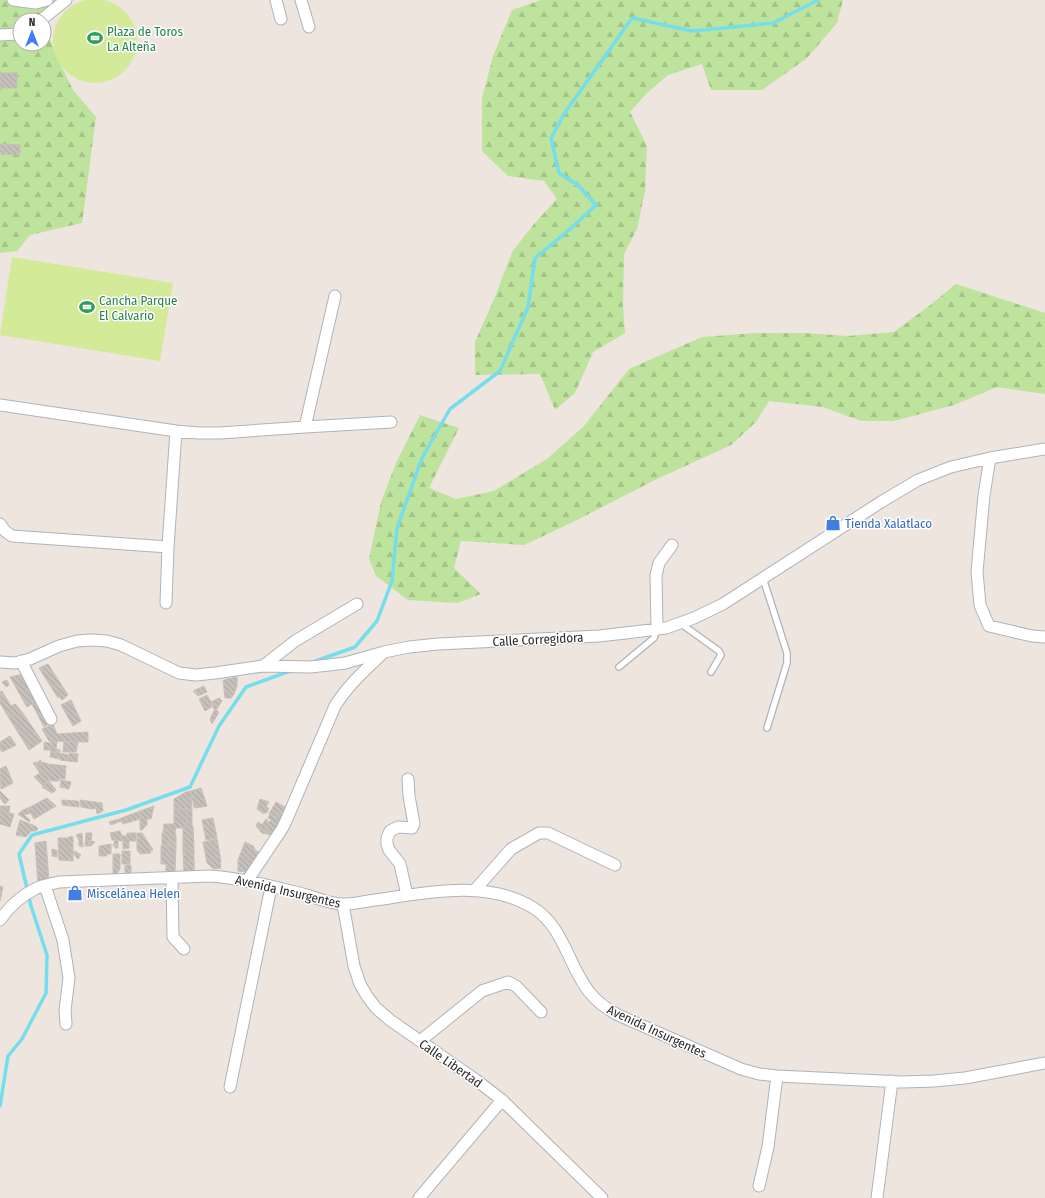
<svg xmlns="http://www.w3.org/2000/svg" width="1045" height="1198" font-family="'Fira Sans Condensed',sans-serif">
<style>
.forest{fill:url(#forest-firs)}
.pitch{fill:#d3ea98}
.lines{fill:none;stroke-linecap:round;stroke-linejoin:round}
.stream{stroke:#74deed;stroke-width:3.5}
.building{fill:url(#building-back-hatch);stroke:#c9c0b8}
.lane-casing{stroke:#afb3bc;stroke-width:8}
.street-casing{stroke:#afb3bc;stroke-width:13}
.lane{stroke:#fff;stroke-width:5.5}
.street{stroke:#fff;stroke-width:11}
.labels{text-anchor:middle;stroke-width:3;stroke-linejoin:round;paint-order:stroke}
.leisure-label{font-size:13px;fill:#27864d;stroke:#fff;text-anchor:start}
.shop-label{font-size:13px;fill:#366cbe;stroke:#fff;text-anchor:start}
.street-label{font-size:13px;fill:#2c2c2c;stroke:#fff}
</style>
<defs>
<pattern id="forest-firs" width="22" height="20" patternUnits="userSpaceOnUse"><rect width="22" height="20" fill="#bee39c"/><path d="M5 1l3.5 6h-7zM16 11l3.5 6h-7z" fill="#a3c387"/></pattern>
<pattern id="building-back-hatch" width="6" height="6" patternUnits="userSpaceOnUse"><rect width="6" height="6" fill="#c6c0ba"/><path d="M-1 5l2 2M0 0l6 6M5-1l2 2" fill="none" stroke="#aaa5a0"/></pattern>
</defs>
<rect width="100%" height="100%" fill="#ede5de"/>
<path class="forest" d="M0 0H61L43 20H20V44H44V22L55 53 73 90 96 117 82 223 30 235 17 251 0 253Z
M541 0H843L837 23 807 58 762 90H711L702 64 668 75 646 94 630 112 647 146 645 191 637 229 624 254 623 306 625 333 593 352 575 393 555 410 540 374 475 375V342L495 297 512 252 534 224 557 199 544 181 508 176 482 151V98L493 56 512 10Z
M956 284 1045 313V394L997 387 954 405 894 421H861L823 407 769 401 756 422 731 445 655 480 573 522 524 545 461 541 454 568 481 594 457 603 408 600 376 576 369 559 381 502 396 463 420 415 459 428 429 488 456 499 494 491 547 459 584 426 629 369 702 337 756 333H804L848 336 894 332 929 306Z"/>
<path class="pitch" d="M53 41a42 42 0 1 1 84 0a42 42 0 1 1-84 0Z
M12 257 173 283 160 361 0 335Z"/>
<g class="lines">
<path class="stream" d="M313 662 355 647 377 621 392 581 397 528 422 458 450 409 500 371 528 307 535 258 569 230 596 205 579 186 559 173 551 138 564 114 632 18 692 31 773 23 818 0
M0 1106 8 1056 22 1039 46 993 47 955 31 906 19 854 32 835 126 810 190 787 219 726 246 687 290 671"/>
</g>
<path class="building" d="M0 71V73H17V88H1V90H0Z
M0 144 20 145V155L0 154Z
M48 664 68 695 62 700 59 696 58 698 39 668Z
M23 674 51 722 44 727 32 704 27 707 10 677Z
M237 677V686L234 694 231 698H225L223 681 226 679Z
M7 680 9 685 6 687 2 682Z
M204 686 207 692 198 696 193 691Z
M2 691 11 706 15 704 22 712 9 718 0 703V692Z
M207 695 213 706 205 711 199 699Z
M219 698 222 701 216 710 213 708 214 706 211 702Z
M71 700 81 721 73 726 61 705Z
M215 709 219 712 212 724 210 719Z
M22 712 42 741 29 750 9 718Z
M53 724 57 734 88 732V742L49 741 42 729Z
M10 736 16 745 2 752 0 749V742Z
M51 741H57L56 749 60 750V752L50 751Z
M44 742 51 743 50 750H44Z
M64 742H78L76 752H63Z
M51 752 60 753 59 759 50 757Z
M60 753 68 755V761L60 760Z
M69 753 78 754 77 762 68 761Z
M40 760 55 779H59V781H52L49 780 37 763Z
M36 762 49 780 43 786 34 777 40 773 33 763Z
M43 762 48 764 66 766 65 779H55L42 763Z
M6 766 13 783 1 789 0 769Z
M61 780 71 782 69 789 60 787Z
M49 781 56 790 52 793 42 787Z
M201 788 207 806 196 808 194 807 191 791Z
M0 791 9 800 5 804 0 798Z
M191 791 192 809H174V799L186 792Z
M47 798 56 806 34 819 28 808Z
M260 799 269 802 266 807 269 808 267 813 265 812 264 814 257 809Z
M62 800 77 801 79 802V807L62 805Z
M80 800 102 803 103 811 97 814 96 808 92 809 81 807Z
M276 802 290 810 275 836 265 830 271 820 268 818 270 814H269Z
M0 806H10L9 813 14 814 10 827 0 824Z
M154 806 151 819H147V825L142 830H140V811Z
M28 808 31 813 24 815 30 820 29 822 18 814 23 810Z
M174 809H187V824L183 828H176L175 830 169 829V830L163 832 164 824H174Z
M187 809H192V826H193L194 850 183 851V828L187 824Z
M140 811V819L123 824 119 819Z
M279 812 286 816 282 824 275 819Z
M213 818 217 838 206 840 202 820Z
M119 819 121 821 111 825 109 822Z
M266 819 269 822 265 830 275 836 263 833V834L256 826 258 822 262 825Z
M20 820 35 826 38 829 36 831H31L26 837 16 835Z
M169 829 175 830 176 846H162V833L169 830Z
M120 831 122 836 121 841 118 840V848H115V846H113L115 840H112L110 833Z
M82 833 83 847 79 846V840L76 835Z
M86 833H92L91 841H89V846H85Z
M127 833H136V841H129V848L123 849V841H121L122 836H127Z
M137 833H142L153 850 150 851 151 853 140 854 137 850Z
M169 835H176V843H168Z
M71 836 73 837V861L59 860 58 838H68Z
M217 839 221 861 220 863 221 868 214 869 207 863 203 842Z
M46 841 49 881 38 885 35 843Z
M89 841H91L95 842 91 846H89Z
M245 842 253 846 255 850 261 854 246 872 238 871V860Z
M111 844V854H107V856H99V846Z
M161 846H176L175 872H166V864H161Z
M52 849 57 850V857L52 856Z
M194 850V870L184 872 183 851Z
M75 851 81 855 78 859 73 853Z
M122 851H130V864H122Z
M113 854H120V869L115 876H113Z
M194 861V870L184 872V862Z
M125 865H131V874H125Z
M0 886 3 887 0 901Z"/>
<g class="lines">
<defs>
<path id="lane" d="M763 578 787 653V663L767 728
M680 623 719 651 721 655 711 672
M619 667 654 638 657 629"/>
<path id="street" d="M13 0 36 3 47 0
M276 0 281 19
M301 0 309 27
M41 20 66 0
M0 35 17 34 20 32
M0 405 176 431 198 433H220L305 427 391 422
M305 427 335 296
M990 458 984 495 977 572 980 605 989 626 1032 636 1045 637
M0 524 5 531 12 536 168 547
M166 603 168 547 176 431
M657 629 656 575 659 563 672 545
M21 661 51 719
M0 662 15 663 30 659 59 646 77 641 91 640 107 641 121 645 179 673 196 675 215 673 263 666 310 667 329 665 345 663 384 652 409 647 438 644 599 636 634 632 666 628 694 618 723 604 881 502 918 480 951 467 990 458 1045 449
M263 666 295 641 357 604
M172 878 173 937 184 949
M247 881 282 829 286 821 335 706C348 685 365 670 382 654
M45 886 63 940 69 978 65 1010 66 1024
M474 891 511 849 539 833H548L615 865
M407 895 400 864 389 850 387 844V838L390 831 398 827 412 828 414 824 409 796 408 779
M343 904 354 966 360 984 367 996 376 1008 390 1020 476 1080 502 1100 602 1198
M0 920C9 907 21 896 35 889 42 885 52 884 59 882L209 876C242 878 274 887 307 895 316 898 335 905 345 904 355 904 365 901 375 900 425 893 485 879 532 907 564 926 568 966 590 993 598 1003 607 1009 618 1015L741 1069 759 1074 777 1076 903 1082 934 1081 965 1078 1045 1063
M420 1041 482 991 508 982 516 986 541 1012
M230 1087 271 887
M759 1186 768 1147 777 1076
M419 1198 502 1100
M877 1198 892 1081"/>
</defs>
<use href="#lane" class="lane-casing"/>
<use href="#street" class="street-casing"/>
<use href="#lane" class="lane"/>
<use href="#street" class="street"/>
</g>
<defs>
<symbol id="stadium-bare" viewBox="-9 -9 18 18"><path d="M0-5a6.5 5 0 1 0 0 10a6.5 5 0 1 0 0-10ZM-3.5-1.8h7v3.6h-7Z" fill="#2e9e5b" stroke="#fff" stroke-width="2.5" paint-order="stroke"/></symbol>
<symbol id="shop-bare" viewBox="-9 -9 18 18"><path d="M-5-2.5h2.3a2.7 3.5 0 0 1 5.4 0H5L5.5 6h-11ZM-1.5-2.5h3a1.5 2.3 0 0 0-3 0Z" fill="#3f7fe0" stroke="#fff" stroke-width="2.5" paint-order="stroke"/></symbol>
</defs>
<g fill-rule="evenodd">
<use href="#stadium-bare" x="84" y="27" width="22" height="22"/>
<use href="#stadium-bare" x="76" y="296" width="22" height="22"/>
<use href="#shop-bare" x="822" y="512" width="22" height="22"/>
<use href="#shop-bare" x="64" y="882" width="22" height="22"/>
</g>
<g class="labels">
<g class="leisure-label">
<text x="107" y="36">Plaza de Toros<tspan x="107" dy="15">La Alteña</tspan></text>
<text x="99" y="305">Cancha Parque<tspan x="99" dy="15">El Calvario</tspan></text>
</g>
<g class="shop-label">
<text x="845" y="528">Tienda Xalatlaco</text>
<text x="87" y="898">Miscelánea Helen</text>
</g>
<g class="street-label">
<text transform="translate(538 639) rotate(-3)" y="5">Calle Corregidora</text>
<text transform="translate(288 891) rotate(13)" y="5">Avenida Insurgentes</text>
<text transform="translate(657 1031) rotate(25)" y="5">Avenida Insurgentes</text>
<text transform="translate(451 1063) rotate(35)" y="5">Calle Libertad</text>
</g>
</g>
<g transform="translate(32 32)"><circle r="19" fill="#ffffff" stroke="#ababab"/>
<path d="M0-3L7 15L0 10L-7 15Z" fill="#417df7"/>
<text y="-6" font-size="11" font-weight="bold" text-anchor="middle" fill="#2c2c2c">N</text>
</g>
</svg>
